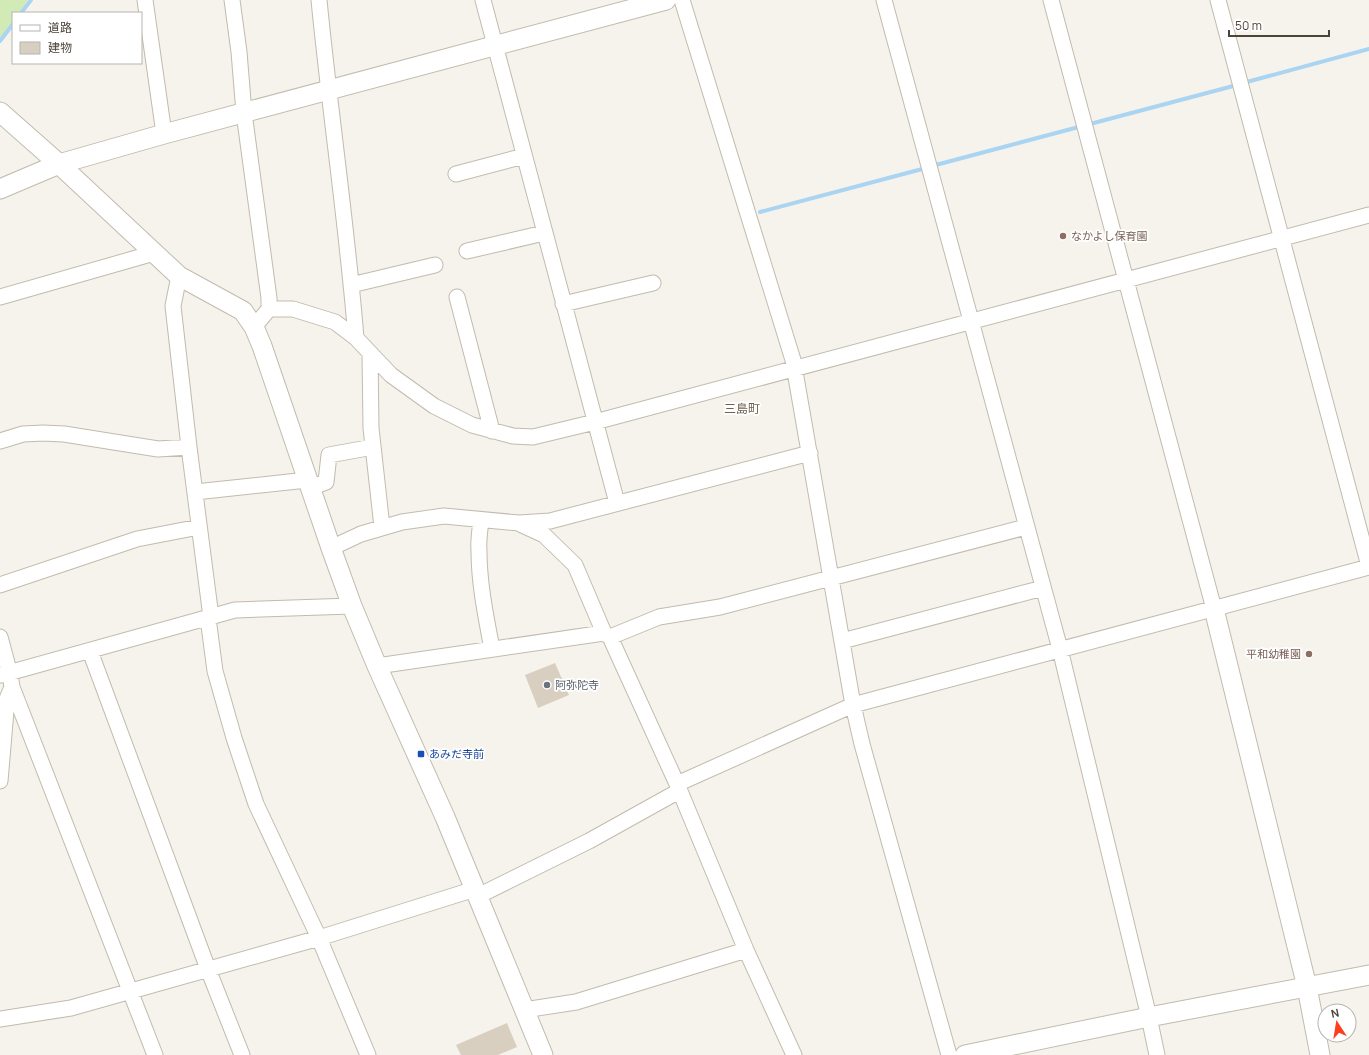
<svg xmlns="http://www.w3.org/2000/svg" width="1369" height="1055" font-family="Manrope,'Noto Sans JP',sans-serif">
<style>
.green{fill:#d2eab5}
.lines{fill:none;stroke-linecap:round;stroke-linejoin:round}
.stream{stroke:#a9d4f2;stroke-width:4}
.building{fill:#d8cfc1}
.minor-casing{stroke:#c2bbae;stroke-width:17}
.tertiary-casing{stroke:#c2bbae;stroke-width:21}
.minor{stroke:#fff;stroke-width:15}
.tertiary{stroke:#fff;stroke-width:19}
.education-dot{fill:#8d6e63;stroke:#fff;stroke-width:1.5}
.worship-dot{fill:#6b7280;stroke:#fff;stroke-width:1.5}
.transit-dot{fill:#1a4fb4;stroke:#fff;stroke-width:1.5}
.labels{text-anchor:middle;stroke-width:3.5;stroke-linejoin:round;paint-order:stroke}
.education-label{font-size:11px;fill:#785e54;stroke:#fff;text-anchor:start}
.worship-label{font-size:11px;fill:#5b616d;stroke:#fff;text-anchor:start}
.transit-label{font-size:11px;fill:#164399;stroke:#fff;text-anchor:start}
.neighbourhood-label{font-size:12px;fill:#6e6250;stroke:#fff}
</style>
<rect width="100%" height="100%" fill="#f6f3ec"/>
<path class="green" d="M0 0H28L19 13H13V21L0 39Z"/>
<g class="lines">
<path class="stream" d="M21 13 31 0
M0 41 13 24
M1243 83 1369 49
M932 166 1237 85
M760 212 926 168"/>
</g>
<path class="building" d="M555 663 569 695 538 708 525 675Z
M507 1023 517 1047 498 1055H461L456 1045Z"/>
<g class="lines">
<defs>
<path id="minor" d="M145 0 164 134
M232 0 239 52 244 113 269 298V309L254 327
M319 0C330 113 347 225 356 338
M483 0 617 503
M682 0 793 360 853 705 862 744 949 1055
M884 0 1060 649 1149 1017 1157 1055
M1051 0 1214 609
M1218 0 1369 566
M456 174 524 156
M467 251 544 233
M179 276 173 306 189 447 211 617
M351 285 435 265
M0 297 154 253
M457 297 492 431
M563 304 653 283
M269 309H293L335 322 356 338 391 375 434 406 472 425 513 436 533 437 595 422 1369 215
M370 353 371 428 382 527
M0 441 23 434 43 433 64 434 158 449 189 447
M310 488 326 482 329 455 373 447
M195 492 307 480
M481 520C480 530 478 541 479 551 479 584 486 617 492 649
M520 524 544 535 575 565 604 633
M331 548 361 534 402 522 444 516 519 523 550 521 810 453
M0 585 137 539 199 527
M208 618 215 671 234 738 256 804 319 938 368 1055
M0 637 10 674 12 687 155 1055
M610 637 659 617 720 607 1026 527
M842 641 1043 588
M90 651 208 969 242 1055
M377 666 604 633 610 637 677 784 746 950 794 1055
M1 675 235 610 352 606
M0 781 7 699 12 687
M677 784 853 705 1369 567
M478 896 589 841 679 791
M524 1010 576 1002 746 950
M0 1019 71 1008 319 938 475 889"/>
<path id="tertiary" d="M0 112 59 164 179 276 243 311 254 327 262 346 331 548 352 606 377 666 445 817 543 1055
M0 189 59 164 164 134 666 0
M1214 609 1307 987 1320 1055
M965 1055 1149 1017 1369 975"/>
</defs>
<use href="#minor" class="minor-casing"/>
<use href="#tertiary" class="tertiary-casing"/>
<use href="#minor" class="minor"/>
<use href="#tertiary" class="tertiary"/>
</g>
<g class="education-dot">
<circle cx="1063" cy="236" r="4"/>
<circle cx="1309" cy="654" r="4"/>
</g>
<circle class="worship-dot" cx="547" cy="685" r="4"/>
<rect class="transit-dot" x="417" y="750" width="8" height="8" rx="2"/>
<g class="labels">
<g class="education-label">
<text x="1071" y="240">なかよし保育園</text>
<text x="1301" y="658" text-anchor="end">平和幼稚園</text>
</g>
<g class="worship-label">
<text x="555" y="689">阿弥陀寺</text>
</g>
<g class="transit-label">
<text x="429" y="758">あみだ寺前</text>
</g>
<g class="neighbourhood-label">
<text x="742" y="413">三島町</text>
</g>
</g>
<rect x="12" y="12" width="130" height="52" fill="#ffffff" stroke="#b7b4b0"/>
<rect x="20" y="25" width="20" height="6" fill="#ffffff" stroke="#b7b4b0"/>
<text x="48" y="32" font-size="12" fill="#4b4439">道路</text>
<rect x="20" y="42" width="20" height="12" fill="#d8cfc1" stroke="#b7b4b0"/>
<text x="48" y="52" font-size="12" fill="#4b4439">建物</text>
<g transform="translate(1337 1023) rotate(348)"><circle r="19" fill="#ffffff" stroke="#b7b4b0"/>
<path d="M0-3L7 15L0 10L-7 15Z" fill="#fc3f1d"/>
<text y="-6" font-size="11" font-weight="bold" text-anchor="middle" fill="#4b4439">N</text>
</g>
<path d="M1229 30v6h100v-6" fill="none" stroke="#4b4439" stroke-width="2"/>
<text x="1235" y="30" font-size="12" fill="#4b4439" stroke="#ffffff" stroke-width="3" paint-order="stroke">50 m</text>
</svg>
